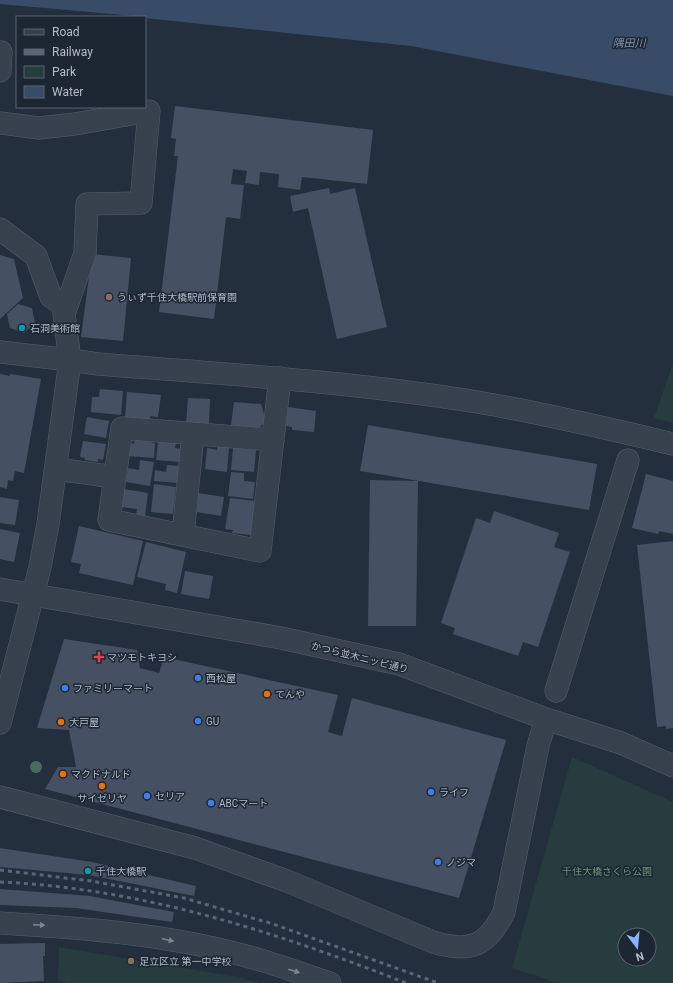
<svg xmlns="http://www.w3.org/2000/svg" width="673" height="983" font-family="Roboto,'Noto Sans JP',sans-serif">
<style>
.green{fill:#263c3f;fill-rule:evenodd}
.water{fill:#394c67}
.building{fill:#455162}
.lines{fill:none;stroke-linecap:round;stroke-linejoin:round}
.minor-casing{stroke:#565f6c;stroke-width:23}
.minor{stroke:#38414e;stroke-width:22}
.rail{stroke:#5a6575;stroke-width:3;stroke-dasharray:4 4;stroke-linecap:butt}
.tree{fill:#4b6a5d}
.oneway{fill:#7c8592}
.education-dot{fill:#8d6e63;stroke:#1d2633;stroke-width:1.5}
.culture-dot{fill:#0f9aa8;stroke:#1d2633;stroke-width:1.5}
.health-dot{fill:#e0444e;stroke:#1d2633;stroke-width:1.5}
.shop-dot{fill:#3f7fe0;stroke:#1d2633;stroke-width:1.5}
.food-dot{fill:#e8710a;stroke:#1d2633;stroke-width:1.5}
.labels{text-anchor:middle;stroke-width:3;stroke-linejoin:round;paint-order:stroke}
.poi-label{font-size:10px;fill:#b4bcc9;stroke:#1d2633;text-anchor:start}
.street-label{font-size:10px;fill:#b4bcc9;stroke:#1d2633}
.park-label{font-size:10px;fill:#6b9a76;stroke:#1d2633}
.water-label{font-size:11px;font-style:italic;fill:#7c92b1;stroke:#1d2633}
</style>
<rect width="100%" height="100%" fill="#242f3e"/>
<path class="green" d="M673 363V423L654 418Z
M572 757 673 802V983H558L512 968ZM625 935H649V959H625Z
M59 947 242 978 260 983H67L58 980Z"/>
<path class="water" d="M0 0H673V96L411 46 145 18V17L0 4Z"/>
<path class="building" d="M175 106 373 130 367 184 302 177 300 190 278 187 279 174 260 172 259 185 245 183 247 171 233 169 231 184 244 185 240 219 226 217 214 319 159 312 178 156H174L176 139 171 138Z
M329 188 330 194 355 188 387 327 337 339 308 208 293 212 290 196Z
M92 254 131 258 123 341 81 337Z
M0 255 14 259 23 298 0 319Z
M18 304 32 308 35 323 24 333 10 328 7 314Z
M0 374 10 376V374L41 379 24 473 15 471 13 481 8 480 7 489 0 487Z
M100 389 123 391 121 415 91 412 92 397H99Z
M127 392 161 395 158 417 150 416V420L125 418Z
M188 398 210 399 209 424 186 423Z
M234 402 261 404 266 421 259 428 231 425Z
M288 407 316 411 314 432 292 430V427L286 426Z
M87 417 109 421 106 438 84 434Z
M368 425 597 464 589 510 360 471Z
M135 439 155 443 154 458 128 456 130 443 134 444Z
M83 441 106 444 103 460 98 459V462L85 460V458L80 457Z
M158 442 176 443 175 448 183 449 181 462 156 460Z
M217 445 229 447 227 472 205 469 207 448 217 450Z
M233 448 256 450 254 472 231 470Z
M140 460 154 462 150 486 126 482 128 468 139 470Z
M167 465 180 466 178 483 154 481 155 470 166 472Z
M231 472 244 473V481L255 482 253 499 228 496Z
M646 474 673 481V534L659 531 658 534 632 528Z
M370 480 418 481 416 626H368Z
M154 484 176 487 173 514 151 512Z
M123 489 148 493 145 516 136 515 137 509 121 507Z
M198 493 224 497 221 516 197 512Z
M0 497 19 500 15 525 0 523Z
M230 498 256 501 251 535 232 533 233 530 225 529Z
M494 511 559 533 554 547 570 552 538 647 523 642 518 656 453 634 455 628 441 623 476 518 490 523Z
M79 526 143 541 133 585 79 573 81 564 71 562Z
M0 529 20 533 14 562 0 559Z
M673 541V728L666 729V726L657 727 637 545Z
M146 542 186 552 177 593 165 590 166 584 137 577Z
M185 571 213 576 209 599 181 594Z
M64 639 137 650 140 668 159 673 164 657 338 695 328 732 342 736 352 698 506 740 459 898 45 789 58 767H76L69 730 37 728Z
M0 848 92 862 196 886 194 896 89 875 0 867Z
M0 889 90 896 174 912 172 922 76 908 0 905Z
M45 943V956H43L44 981 0 983V944Z"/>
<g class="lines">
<defs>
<path id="minor" d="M0 71 1 52
M0 123 39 128 75 124 149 111 141 203 87 204 85 253 64 314 70 360 98 364C227 374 356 382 483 403 547 414 610 429 673 444
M0 229 36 256 51 297 66 307
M0 352 70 360 48 524 40 567 0 723
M56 469 115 477 109 520 260 551 280 378
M115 477 122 428 273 440
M183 535 193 434
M0 589 281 638 399 664 546 719 621 743 673 766
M556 691 628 460
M0 797 195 848 287 881 433 942C469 953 487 947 504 912L538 746 546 719
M0 923C83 928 166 934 246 956 274 963 302 974 330 983"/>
</defs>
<use href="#minor" class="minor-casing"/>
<use href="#minor" class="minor"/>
<path class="rail" d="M0 870 91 881 184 898 273 924 438 983
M0 882C140 888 276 932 406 983"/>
</g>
<circle class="tree" cx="36" cy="767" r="6"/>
<defs><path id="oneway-solid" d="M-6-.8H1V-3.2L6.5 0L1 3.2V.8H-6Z"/></defs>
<g class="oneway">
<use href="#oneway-solid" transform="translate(39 925) rotate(3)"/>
<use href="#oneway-solid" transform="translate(168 940) rotate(12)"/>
<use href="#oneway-solid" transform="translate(294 971) rotate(18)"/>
</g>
<g class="education-dot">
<circle cx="109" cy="297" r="4"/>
<circle cx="131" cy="961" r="4"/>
</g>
<g class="culture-dot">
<circle cx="22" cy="328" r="4"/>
<circle cx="88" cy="871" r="4"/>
</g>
<path class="health-dot" d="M97 651h4v4h4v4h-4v4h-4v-4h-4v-4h4z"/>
<g class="shop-dot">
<circle cx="198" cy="678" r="4"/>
<circle cx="65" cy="688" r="4"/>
<circle cx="198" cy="721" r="4"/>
<circle cx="431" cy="792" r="4"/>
<circle cx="147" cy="796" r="4"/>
<circle cx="211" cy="803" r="4"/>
<circle cx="438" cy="862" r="4"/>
</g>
<g class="food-dot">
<circle cx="267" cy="694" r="4"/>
<circle cx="61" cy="722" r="4"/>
<circle cx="63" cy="774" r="4"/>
<circle cx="102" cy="786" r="4"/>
</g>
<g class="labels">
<g class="poi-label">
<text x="117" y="301">うぃず千住大橋駅前保育園</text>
<text x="30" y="332">石洞美術館</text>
<text x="107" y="661">マツモトキヨシ</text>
<text x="206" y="682">西松屋</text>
<text x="73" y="692">ファミリーマート</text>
<text x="275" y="698">てんや</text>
<text x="206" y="725">GU</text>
<text x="69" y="726">大戸屋</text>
<text x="71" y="778">マクドナルド</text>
<text x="439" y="796">ライフ</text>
<text x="155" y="800">セリア</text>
<text x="102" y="802" text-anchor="middle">サイゼリヤ</text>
<text x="219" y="807">ABCマート</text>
<text x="446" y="866">ノジマ</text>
<text x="96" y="875">千住大橋駅</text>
<text x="139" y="965">足立区立 第一中学校</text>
</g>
<g class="street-label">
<text transform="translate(360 657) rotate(14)" y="4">かつら並木ニッピ通り</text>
</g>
<g class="park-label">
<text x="607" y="875">千住大橋さくら公園</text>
</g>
<g class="water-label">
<text x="629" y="47">隅田川</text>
</g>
</g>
<rect x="16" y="16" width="130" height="92" fill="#1d2633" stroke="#59626f"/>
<rect x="24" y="29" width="20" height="6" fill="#38414e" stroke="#59626f"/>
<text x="52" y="36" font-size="12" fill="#b4bcc9">Road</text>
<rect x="24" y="49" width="20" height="6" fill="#5a6575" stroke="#59626f"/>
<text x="52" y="56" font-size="12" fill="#b4bcc9">Railway</text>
<rect x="24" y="66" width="20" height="12" fill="#263c3f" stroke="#59626f"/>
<text x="52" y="76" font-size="12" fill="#b4bcc9">Park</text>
<rect x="24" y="86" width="20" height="12" fill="#394c67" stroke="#59626f"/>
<text x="52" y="96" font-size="12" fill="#b4bcc9">Water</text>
<g transform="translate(637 947) rotate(164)"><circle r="19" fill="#1d2633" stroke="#59626f"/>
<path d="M0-3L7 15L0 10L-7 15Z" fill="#8ab4f8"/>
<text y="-6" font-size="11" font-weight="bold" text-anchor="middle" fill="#b4bcc9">N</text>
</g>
</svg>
